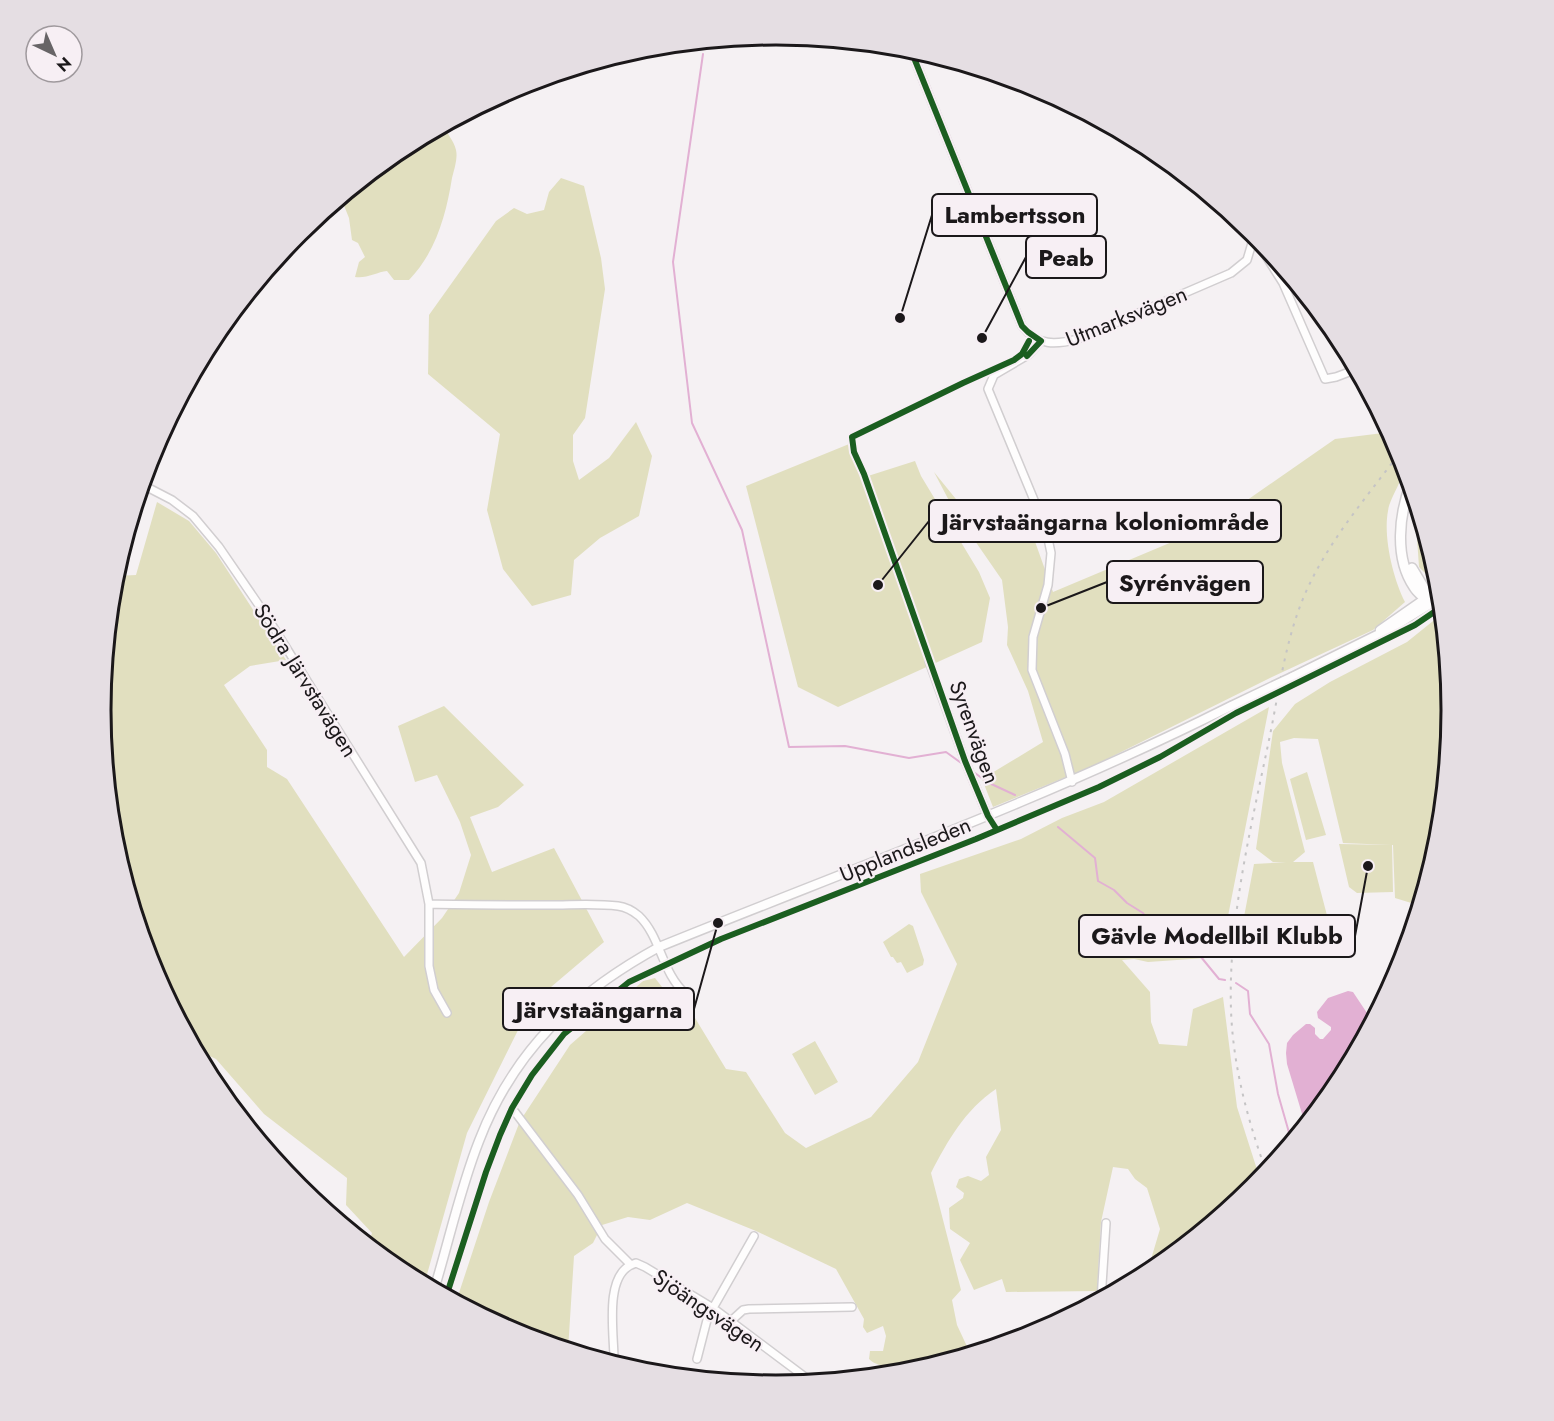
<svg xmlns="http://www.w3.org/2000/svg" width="1554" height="1421" font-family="Jost,sans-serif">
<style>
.green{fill:#e1dfbf}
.water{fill:#e2b0d3}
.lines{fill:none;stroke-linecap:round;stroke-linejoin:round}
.stream{stroke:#e2b0d3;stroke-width:2}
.minor-casing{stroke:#d1ced0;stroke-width:10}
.tertiary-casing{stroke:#d1ced0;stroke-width:11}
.secondary-casing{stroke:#d1ced0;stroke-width:12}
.minor{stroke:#fefdfd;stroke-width:7}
.tertiary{stroke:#fefdfd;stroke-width:8}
.secondary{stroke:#fefdfd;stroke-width:9}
.rail{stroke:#c5c4c5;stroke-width:2;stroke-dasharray:3 6;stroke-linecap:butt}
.tertiary-bridge-casing{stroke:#d1ced0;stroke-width:11;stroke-linecap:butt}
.tertiary-bridge{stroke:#fefdfd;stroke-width:8}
.cycleway-casing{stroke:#f7eff4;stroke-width:10}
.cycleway{stroke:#1b5e20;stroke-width:6}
.labels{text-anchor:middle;stroke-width:4.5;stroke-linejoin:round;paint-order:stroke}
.street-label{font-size:22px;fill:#1b181a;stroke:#f7eff4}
.rim{fill:none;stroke:#1b181a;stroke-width:3}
.leader{fill:none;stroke:#1b181a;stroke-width:2}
.callout-dot{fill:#1b181a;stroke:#f7eff4;stroke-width:2}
.callout{fill:#f7eff4;stroke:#1b181a;stroke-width:2}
.callout-label{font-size:24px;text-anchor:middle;font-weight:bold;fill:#1b181a}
</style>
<rect width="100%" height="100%" fill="#f5f1f3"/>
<path class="green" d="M446 125C446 135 454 140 456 150 458 158 454 170 452 178 446 215 436 252 409 280H394L387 271C377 272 366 279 355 277L359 262 365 257 358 243 352 240 349 218 341 198 402 148Z
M561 178 584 186 601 258 605 289 585 418 573 435V461L579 480 609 458 636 422 652 456 639 516 600 538 574 560 571 595 532 606 503 569 487 510 500 434 428 374 429 315 496 221 514 208 527 214 544 210 549 192Z
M1391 432C1396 441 1404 452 1405 462 1406 476 1390 497 1388 511 1383 537 1393 578 1405 602L1373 630 1272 677 1093 766 993 807 982 779 1043 742 1028 691 1007 645 1008 627 1002 580 955 512 934 472 964 509 994 535 1028 522 1053 592 1210 526 1335 439Z
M854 442 868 476 915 461 921 476 979 572 990 598 982 642 838 707 798 687 746 486Z
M157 502 189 521 216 553 286 660 250 666 224 685 267 750V767L287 779 404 957 442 918 459 893 471 855 460 822 437 775 415 782 398 726 444 706 524 785 498 807 470 817 492 872 554 848 604 942 531 1004 467 1133 424 1285 401 1272 368 1245 372 1233 346 1205 347 1178 264 1114 216 1059 195 1049 152 969 114 842 101 710 114 578 115 576 136 575Z
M1417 502 1438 573 1426 574 1419 567 1415 509Z
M1443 613 1453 711 1440 843 1421 906 1395 898 1393 845H1392L1393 892 1357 893 1349 887 1339 844 1391 845 1343 843 1318 739 1294 738 1280 742 1282 763 1305 852 1293 862H1313L1329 923 1283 943 1240 938 1254 864 1286 862H1273L1256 849 1273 731 1295 704 1330 682 1407 642Z
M1269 707 1220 957 1148 962 1134 959 1122 960 1150 992 1151 1022 1159 1044 1187 1046 1193 1009 1223 997 1237 1107 1261 1182 1255 1189 1152 1273 1150 1274 1149 1266 1160 1229 1147 1188 1135 1179 1128 1169 1113 1167 1101 1222 1097 1291 1006 1292 1002 1279 974 1290 960 1260 970 1243 950 1229 949 1208 963 1198 964 1193 956 1187 959 1179 968 1176 981 1181 989 1175 986 1157 1001 1130 996 1089C965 1110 948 1140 931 1173L961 1290 952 1300 957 1325 971 1355 909 1374 896 1375C885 1363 877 1367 869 1359L870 1351H883L886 1336 883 1326 867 1333 863 1327 864 1319 836 1269 756 1231 687 1203 650 1220 628 1217 602 1225 593 1243 574 1256 568 1350 518 1335 456 1302 489 1202 520 1121 570 1045 643 981 655 978 680 1010 695 1018 726 1069 746 1072 785 1133 806 1148 871 1117 918 1062 957 964 921 892 920 874 1021 839 1062 818 1104 802Z
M1307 772 1326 835 1306 840 1290 779Z
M909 924 913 926 924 960 923 965 907 973 901 962 897 963 893 957H891L883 942Z
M815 1041 838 1082 815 1095 792 1054Z"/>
<path class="water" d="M1348 991 1353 992 1373 1022 1339 1086 1306 1127 1287 1064 1286 1053 1287 1043 1293 1035 1306 1024H1310L1315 1028V1034L1320 1039H1323L1331 1030V1027L1318 1018 1317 1012 1328 998Z"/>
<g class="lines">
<path class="stream" d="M703 54 673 262 692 423 742 530 789 747 845 746 909 758 946 752 964 765
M971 770 987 782 1015 795
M1058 827 1095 858 1098 881 1114 890 1127 903 1143 913 1176 956 1201 957 1219 979 1225 980
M1236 983 1248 991 1250 1014 1269 1044 1278 1094 1292 1143"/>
<defs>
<path id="minor" d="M910 48 1022 326C1038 346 1055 345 1078 339L1231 273 1247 260 1255 233
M1254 241 1266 256 1283 283 1325 379 1336 377 1357 369
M1041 341 1028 355 994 375 988 389 1046 529 1051 553 1048 585 1033 637 1032 670 1065 754 1072 782
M143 485 172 500 193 516 219 547 267 617 421 863 429 904V966L434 990 447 1013
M929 661 965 761 988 816
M429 904C469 905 509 905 549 905 572 905 596 903 618 906 626 907 633 911 639 916 661 937 662 974 686 994
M515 1112 578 1195 605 1239 631 1265
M631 1265 636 1263 645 1267 713 1308 813 1383
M1101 1300 1106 1223
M731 1321 743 1310 749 1309 852 1307
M697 1359 707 1320 713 1308 754 1236
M614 1364C615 1339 603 1278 631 1265"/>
<path id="tertiary" d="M1380 630 1426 598
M1292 677 1393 627 1430 604
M434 1290C449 1241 460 1189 479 1141 514 1050 575 993 659 947 851 869 1046 799 1231 706"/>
<path id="secondary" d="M1411 483C1399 514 1394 558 1414 587 1418 594 1425 597 1430 604L1442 595
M1412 568 1424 588 1426 598
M1426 598 1441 586"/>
</defs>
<use href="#minor" class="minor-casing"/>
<use href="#tertiary" class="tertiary-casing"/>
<use href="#secondary" class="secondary-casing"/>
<use href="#minor" class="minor"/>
<use href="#tertiary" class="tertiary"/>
<use href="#secondary" class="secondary"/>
<path class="rail" d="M1267 1174C1248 1121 1233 1067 1231 1010 1228 921 1251 827 1269 740 1279 692 1285 640 1305 594 1328 541 1367 497 1401 451"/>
<defs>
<path id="tertiary-bridge" d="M1231 706 1292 677"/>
</defs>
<use href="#tertiary-bridge" class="tertiary-bridge-casing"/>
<use href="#tertiary-bridge" class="tertiary-bridge"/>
<defs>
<path id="cycleway" d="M910 48 1022 326 1028 332 1041 341 1027 356
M997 830 988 816 965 761 864 474 854 452 852 437 963 383 1014 360 1022 354 1029 341
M446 1297 486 1172 500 1135 512 1108 532 1075 564 1034 629 982 721 939 976 839 1099 787 1160 757 1236 713 1415 625 1443 606"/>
</defs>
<use href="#cycleway" class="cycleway-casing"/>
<use href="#cycleway" class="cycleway"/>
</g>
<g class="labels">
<g class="street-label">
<text transform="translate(1126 316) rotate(-22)" y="8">Utmarksvägen</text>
<text transform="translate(306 680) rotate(58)" y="8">Södra Järvstavägen</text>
<text transform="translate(975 732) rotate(70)" y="8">Syrenvägen</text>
<text transform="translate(905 849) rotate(-22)" y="8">Upplandsleden</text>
<text transform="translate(709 1310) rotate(34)" y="8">Sjöängsvägen</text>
</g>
</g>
<path d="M0 0H1554V1421H0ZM111 710a665 665 0 1 1 1330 0a665 665 0 1 1-1330 0Z" fill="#e5dee3" fill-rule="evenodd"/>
<path class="rim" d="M111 710a665 665 0 1 1 1330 0a665 665 0 1 1-1330 0Z"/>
<path class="leader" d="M900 318L932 215M982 338L1026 257M878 585L929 521M1041 608L1107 582M1368 866L1355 936M718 923L694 1009"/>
<g class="callout-dot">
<circle cx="900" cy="318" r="6"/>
<circle cx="982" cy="338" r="6"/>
<circle cx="878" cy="585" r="6"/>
<circle cx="1041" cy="608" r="6"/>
<circle cx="1368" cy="866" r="6"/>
<circle cx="718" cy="923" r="6"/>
</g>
<g class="callout">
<rect x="932" y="194" width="165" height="42" rx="6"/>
<rect x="1026" y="236" width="80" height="42" rx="6"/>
<rect x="929" y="500" width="352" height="42" rx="6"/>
<rect x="1107" y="561" width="156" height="42" rx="6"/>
<rect x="1079" y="915" width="276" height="42" rx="6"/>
<rect x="503" y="988" width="191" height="42" rx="6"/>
</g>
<g class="callout-label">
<text x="1015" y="223">Lambertsson</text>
<text x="1066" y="266">Peab</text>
<text x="1105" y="530">Järvstaängarna koloniområde</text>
<text x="1185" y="591">Syrénvägen</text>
<text x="1217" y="944">Gävle Modellbil Klubb</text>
<text x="599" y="1018">Järvstaängarna</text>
</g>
<g transform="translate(54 54) rotate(136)"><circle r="28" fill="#f7eff4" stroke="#9f999d" stroke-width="1.5"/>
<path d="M0-4.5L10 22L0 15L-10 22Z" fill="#676466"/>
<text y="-9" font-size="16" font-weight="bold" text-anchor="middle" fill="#1b181a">N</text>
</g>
</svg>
